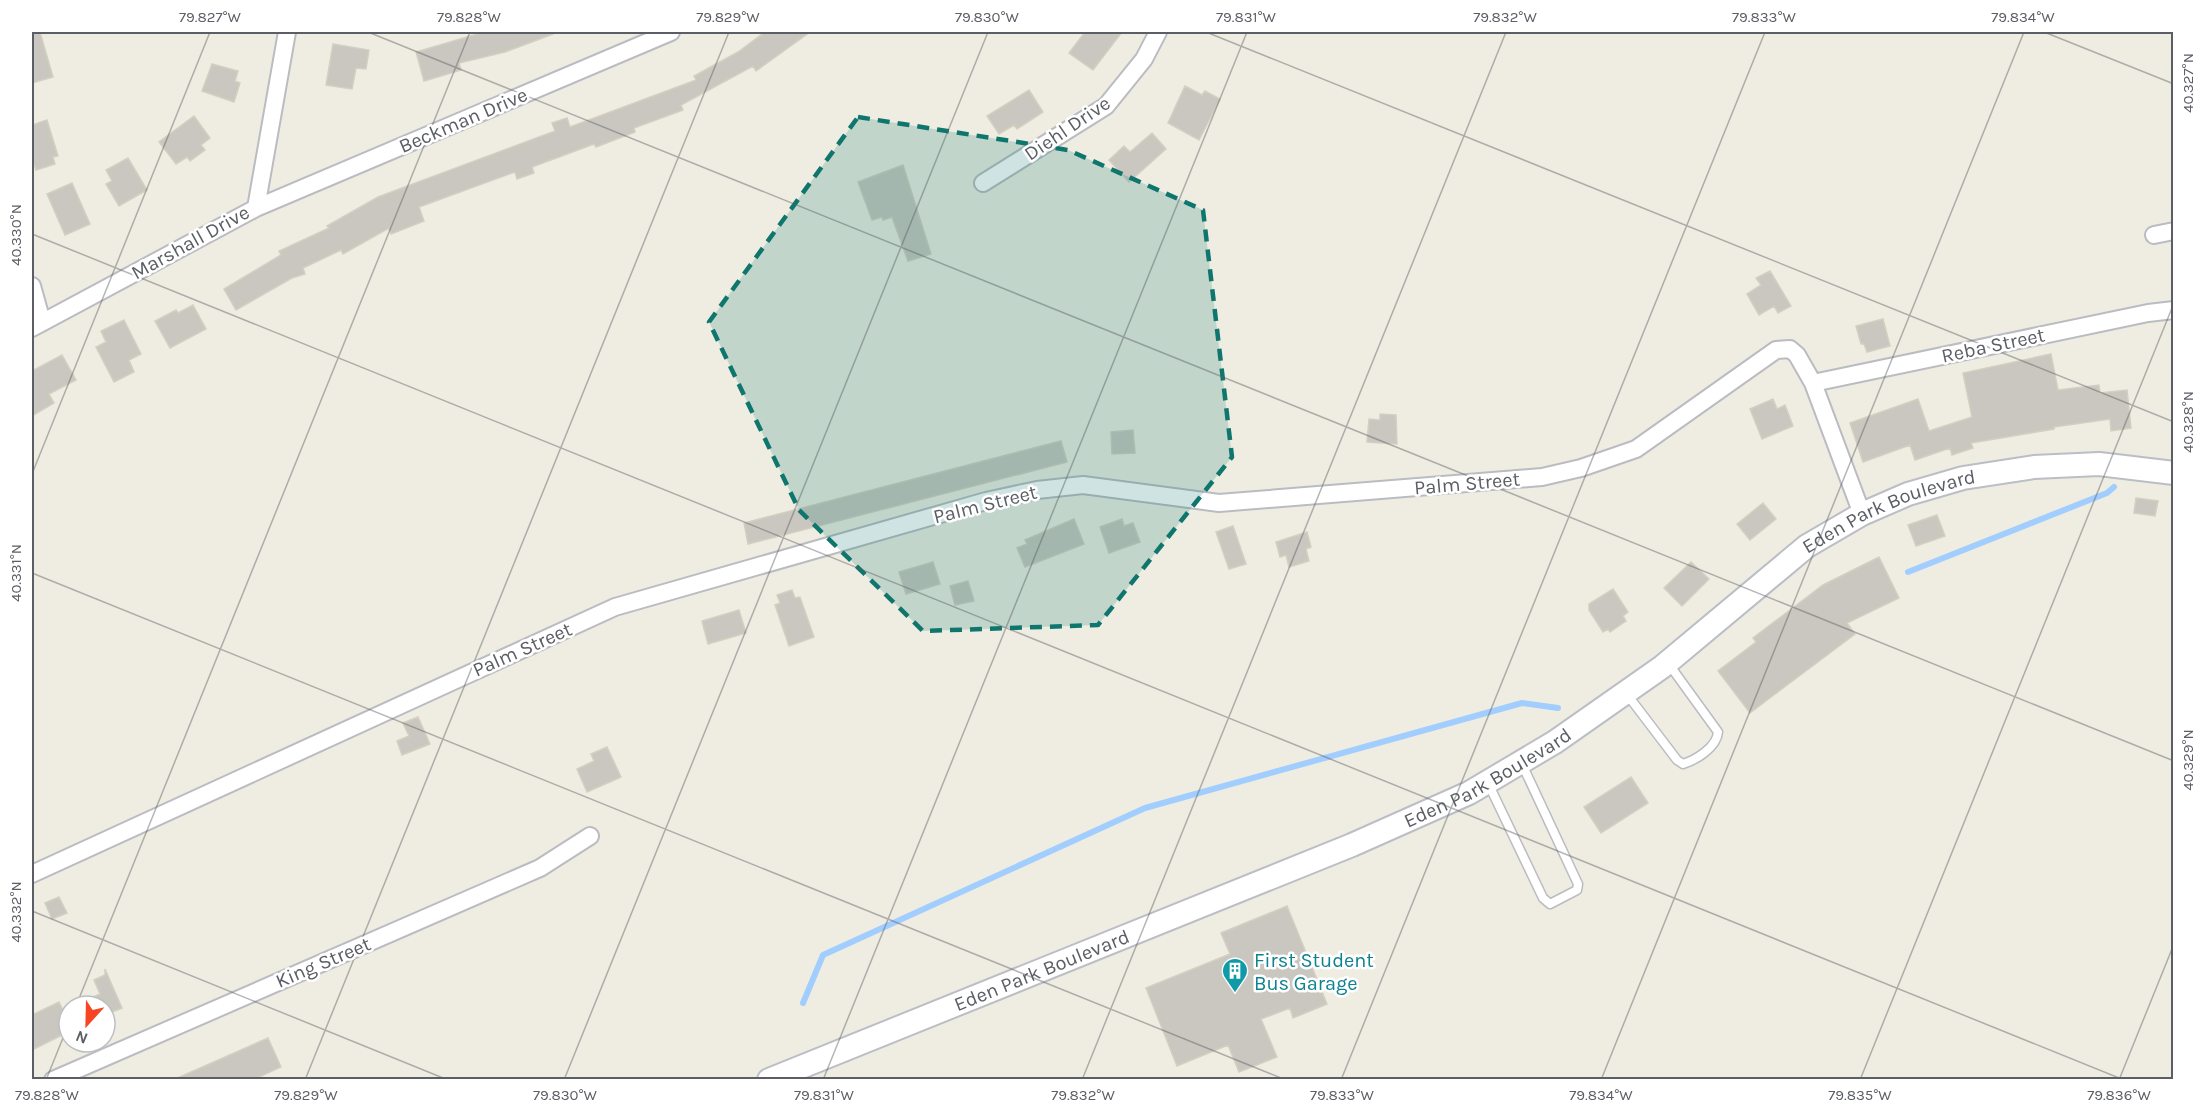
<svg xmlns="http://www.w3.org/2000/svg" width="2205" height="1111" font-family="Karla,sans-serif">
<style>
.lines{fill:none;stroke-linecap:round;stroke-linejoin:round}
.stream{stroke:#a2ceff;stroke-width:6}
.building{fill:#c9c7bf;stroke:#d4cfc0;stroke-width:1.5}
.lane-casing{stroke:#babcc2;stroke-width:11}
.street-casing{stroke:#babcc2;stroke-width:20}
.secondary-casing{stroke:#bbbec5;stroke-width:26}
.lane{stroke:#fff;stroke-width:8}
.street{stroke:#fff;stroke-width:16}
.secondary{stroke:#fff;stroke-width:22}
.marked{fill:#0f766e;fill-opacity:0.2;stroke:#0f766e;stroke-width:4.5;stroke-dasharray:12 8;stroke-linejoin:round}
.ticks{fill:none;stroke:#5b5e64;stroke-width:1.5;stroke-opacity:0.45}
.labels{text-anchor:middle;stroke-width:5;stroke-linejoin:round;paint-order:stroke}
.street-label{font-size:20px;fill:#5b5e64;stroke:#fff}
.culture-label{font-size:20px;fill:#0d838f;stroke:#fff;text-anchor:start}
.neatline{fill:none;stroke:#5b5e64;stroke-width:2}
.ticks-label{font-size:15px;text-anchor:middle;fill:#5b5e64}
</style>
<rect width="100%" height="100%" fill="#efede2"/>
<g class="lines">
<path class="stream" d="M1908 572 2107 493 2114 487
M803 1003 823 955 1145 808 1522 703 1558 708"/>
</g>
<path class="building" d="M32 32H40L53 77 32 83Z
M484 32H552L553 34 505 52 459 63 461 70 424 81 416 52Z
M765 32H810L756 71 753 66 681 105 683 110 634 128 635 132 596 147 594 144 532 167 534 173 517 179 515 172 419 207 424 221 391 234 389 228 343 254 341 250 303 268 305 274 292 278 236 310 224 289 281 255 279 251 329 228 327 226 378 197 555 131 552 123 567 118 570 127 696 80 694 76 738 52Z
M1085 32H1122L1093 70 1069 53Z
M333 44 369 50 366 69 356 68 352 89 326 85Z
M212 64 238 71 235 81 240 83 234 102 202 91Z
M1185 86 1202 95 1205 91 1220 99 1199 140 1168 123Z
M1029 90 1043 112 1017 129 1014 125 999 134 987 116Z
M194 116 210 138 201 145 205 150 190 161 187 157 176 164 159 142Z
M47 120 58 156 53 157 55 164 36 170 34 164H32V125Z
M1152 133 1166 149 1129 182 1109 160 1124 146 1130 152Z
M128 158 147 190 119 206 106 184 112 181 106 170Z
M903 165 931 254 908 261 892 217 883 220 882 217 872 220 858 182Z
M72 183 90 224 65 235 47 194Z
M1770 271 1791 306 1778 313 1774 306 1759 315 1747 294 1761 285 1756 278Z
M193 305 206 329 170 348 155 321 176 310 178 313Z
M1883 319 1890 346 1867 352 1864 344H1861L1856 326Z
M124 320 141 354 129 360 134 372 114 382 96 347 106 342 101 331Z
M2051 354 2058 390 2099 385 2100 393 2127 390 2131 428 2111 431 2110 419 2054 427V429L1971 443 1973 448 1952 455 1950 448 1915 460 1910 445 1863 462 1850 423 1918 399 1929 431 1972 417 1963 373Z
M62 355 76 380 49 394 54 403 32 416V371Z
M1773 399 1777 409 1785 405 1793 426 1762 439 1750 409Z
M1380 414 1396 415 1397 444 1367 442 1369 419 1380 420Z
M1133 430 1135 453 1112 454 1111 432Z
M1061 441 1067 462 748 544 744 523Z
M2136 498 2158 501 2155 516 2134 513Z
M1763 503 1776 519 1750 540 1737 524Z
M1937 515 1945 536 1916 546 1908 525Z
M1074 519 1084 544 1025 567 1017 548 1027 544 1025 540Z
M1122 519 1124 526 1133 523 1140 542 1109 553 1100 527Z
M1233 526 1246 564 1229 569 1216 532Z
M1307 532 1311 547 1306 549 1309 561 1289 567 1286 555 1280 557 1276 542Z
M1879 557 1899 598 1847 623 1855 634 1750 713 1718 671 1756 642 1753 638 1823 585Z
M933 562 940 584 906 594 899 572Z
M1691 562 1709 579 1682 606 1664 588Z
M968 581 974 601 955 605 950 586Z
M1613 589 1628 612 1623 616 1626 621 1610 632 1608 629 1603 632 1589 610V604Z
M792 590 795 598 800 597 814 637 789 646 775 605 780 603 777 595Z
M739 610 746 633 708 644 702 621Z
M418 717 430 744 402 755 397 741 409 736 403 723Z
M607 747 621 777 587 792 577 769 594 761 591 754Z
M1631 777 1648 803 1601 833 1584 807Z
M59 897 67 913 52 919 45 903Z
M1287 906 1327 1004 1293 1018 1290 1008 1261 1019 1277 1057 1239 1072 1228 1045 1177 1066 1146 988 1230 954 1221 933Z
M105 969 122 1008 105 1015V1006H73L100 994 94 980 105 975Z
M59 1002 63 1010 69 1007V1028L61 1032 62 1035 32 1050V1015Z
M268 1038 281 1067 253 1080H173Z"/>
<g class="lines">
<defs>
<path id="lane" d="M1626 693 1677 760 1683 764C1696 760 1717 747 1718 732L1668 663
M1488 783 1543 898 1550 904 1577 890 1578 884 1521 762"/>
<path id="street" d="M983 183 1106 106 1144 59 1158 32
M256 208 287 32
M2154 235 2174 231
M32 286 42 322
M32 328 256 208 671 32
M1813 383 2148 313 2174 310
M32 874 615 607 986 501 1037 490 1083 485 1219 503 1542 477 1581 468 1636 449 1776 350 1790 349 1797 355 1813 383 1862 514
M53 1080 540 868 590 836"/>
<g id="secondary">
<path id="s1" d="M769 1080 1352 845 1469 793 1555 742 1662 667 1807 546 1862 514 1908 494 1963 478 2034 467 2099 464 2174 473"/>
</g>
</defs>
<use href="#lane" class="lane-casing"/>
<use href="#street" class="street-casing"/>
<use href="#secondary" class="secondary-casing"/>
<use href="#lane" class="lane"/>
<use href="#street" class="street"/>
<use href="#secondary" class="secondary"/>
</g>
<path class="marked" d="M858 117 1068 150 1203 210 1232 457 1098 625 923 631 799 510 709 322Z"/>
<path class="ticks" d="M368 32 2174 761M1206 32 2174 422M2044 32 2174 84M32 234 2124 1080M32 474 210 32M32 573 1286 1080M32 911 448 1080M76 1006 470 32M46 1080 69 1023M305 1080 729 32M564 1080 988 32M823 1080 1247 32M1082 1080 1506 32M1341 1080 1765 32M1601 1080 2024 32M1860 1080 2174 303M2119 1080 2174 944"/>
<defs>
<symbol id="building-pin" viewBox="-11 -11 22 30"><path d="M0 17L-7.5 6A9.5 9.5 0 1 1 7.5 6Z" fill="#0f9aa8" stroke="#fff"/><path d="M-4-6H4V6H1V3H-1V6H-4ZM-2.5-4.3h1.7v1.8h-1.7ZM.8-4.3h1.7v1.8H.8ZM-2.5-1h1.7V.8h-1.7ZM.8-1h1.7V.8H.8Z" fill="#fff"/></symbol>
</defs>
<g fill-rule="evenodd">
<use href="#building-pin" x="1220" y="956" width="30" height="40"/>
</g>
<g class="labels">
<g class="street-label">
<text transform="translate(463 120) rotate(-23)" y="7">Beckman Drive</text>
<text transform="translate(1067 128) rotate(-34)" y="7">Diehl Drive</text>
<text transform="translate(190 242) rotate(-29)" y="7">Marshall Drive</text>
<text transform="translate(1993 345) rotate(-12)" y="7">Reba Street</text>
<text transform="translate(1467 483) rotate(-5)" y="7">Palm Street</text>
<text transform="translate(985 504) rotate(-14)" y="7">Palm Street</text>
<text dy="7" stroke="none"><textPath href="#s1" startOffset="1266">Eden Park Boulevard</textPath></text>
<text transform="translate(522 649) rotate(-24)" y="7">Palm Street</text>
<text dy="7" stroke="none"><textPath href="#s1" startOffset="780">Eden Park Boulevard</textPath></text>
<text transform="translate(323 962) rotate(-23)" y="7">King Street</text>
<text dy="7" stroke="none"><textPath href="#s1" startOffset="294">Eden Park Boulevard</textPath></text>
</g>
<g class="culture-label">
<text x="1254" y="967">First Student<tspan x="1254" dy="23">Bus Garage</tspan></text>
</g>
</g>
<rect width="2205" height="1111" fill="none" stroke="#ffffff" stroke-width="66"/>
<g transform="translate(87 1024) rotate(202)"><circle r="28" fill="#ffffff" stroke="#bdbfc1" stroke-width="1.5"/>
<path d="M0-4.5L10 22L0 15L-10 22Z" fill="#f54522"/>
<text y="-9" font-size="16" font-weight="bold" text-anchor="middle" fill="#5b5e64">N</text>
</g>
<rect x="33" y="33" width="2139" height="1045" class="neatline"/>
<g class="ticks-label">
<text x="210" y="22">79.827°W</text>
<text x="469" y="22">79.828°W</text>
<text x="728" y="22">79.829°W</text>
<text x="987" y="22">79.830°W</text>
<text x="1246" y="22">79.831°W</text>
<text x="1505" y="22">79.832°W</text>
<text x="1764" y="22">79.833°W</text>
<text x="2023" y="22">79.834°W</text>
<text transform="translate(2188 83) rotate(-90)" y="5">40.327°N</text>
<text transform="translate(16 235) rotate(-90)" y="5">40.330°N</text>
<text transform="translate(2188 422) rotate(-90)" y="5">40.328°N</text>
<text transform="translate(16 573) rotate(-90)" y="5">40.331°N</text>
<text transform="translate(2188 760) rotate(-90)" y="5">40.329°N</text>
<text transform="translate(16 912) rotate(-90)" y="5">40.332°N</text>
<text x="47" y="1100">79.828°W</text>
<text x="306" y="1100">79.829°W</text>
<text x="565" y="1100">79.830°W</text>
<text x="824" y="1100">79.831°W</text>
<text x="1083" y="1100">79.832°W</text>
<text x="1342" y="1100">79.833°W</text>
<text x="1601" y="1100">79.834°W</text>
<text x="1860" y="1100">79.835°W</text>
<text x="2119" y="1100">79.836°W</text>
</g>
</svg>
